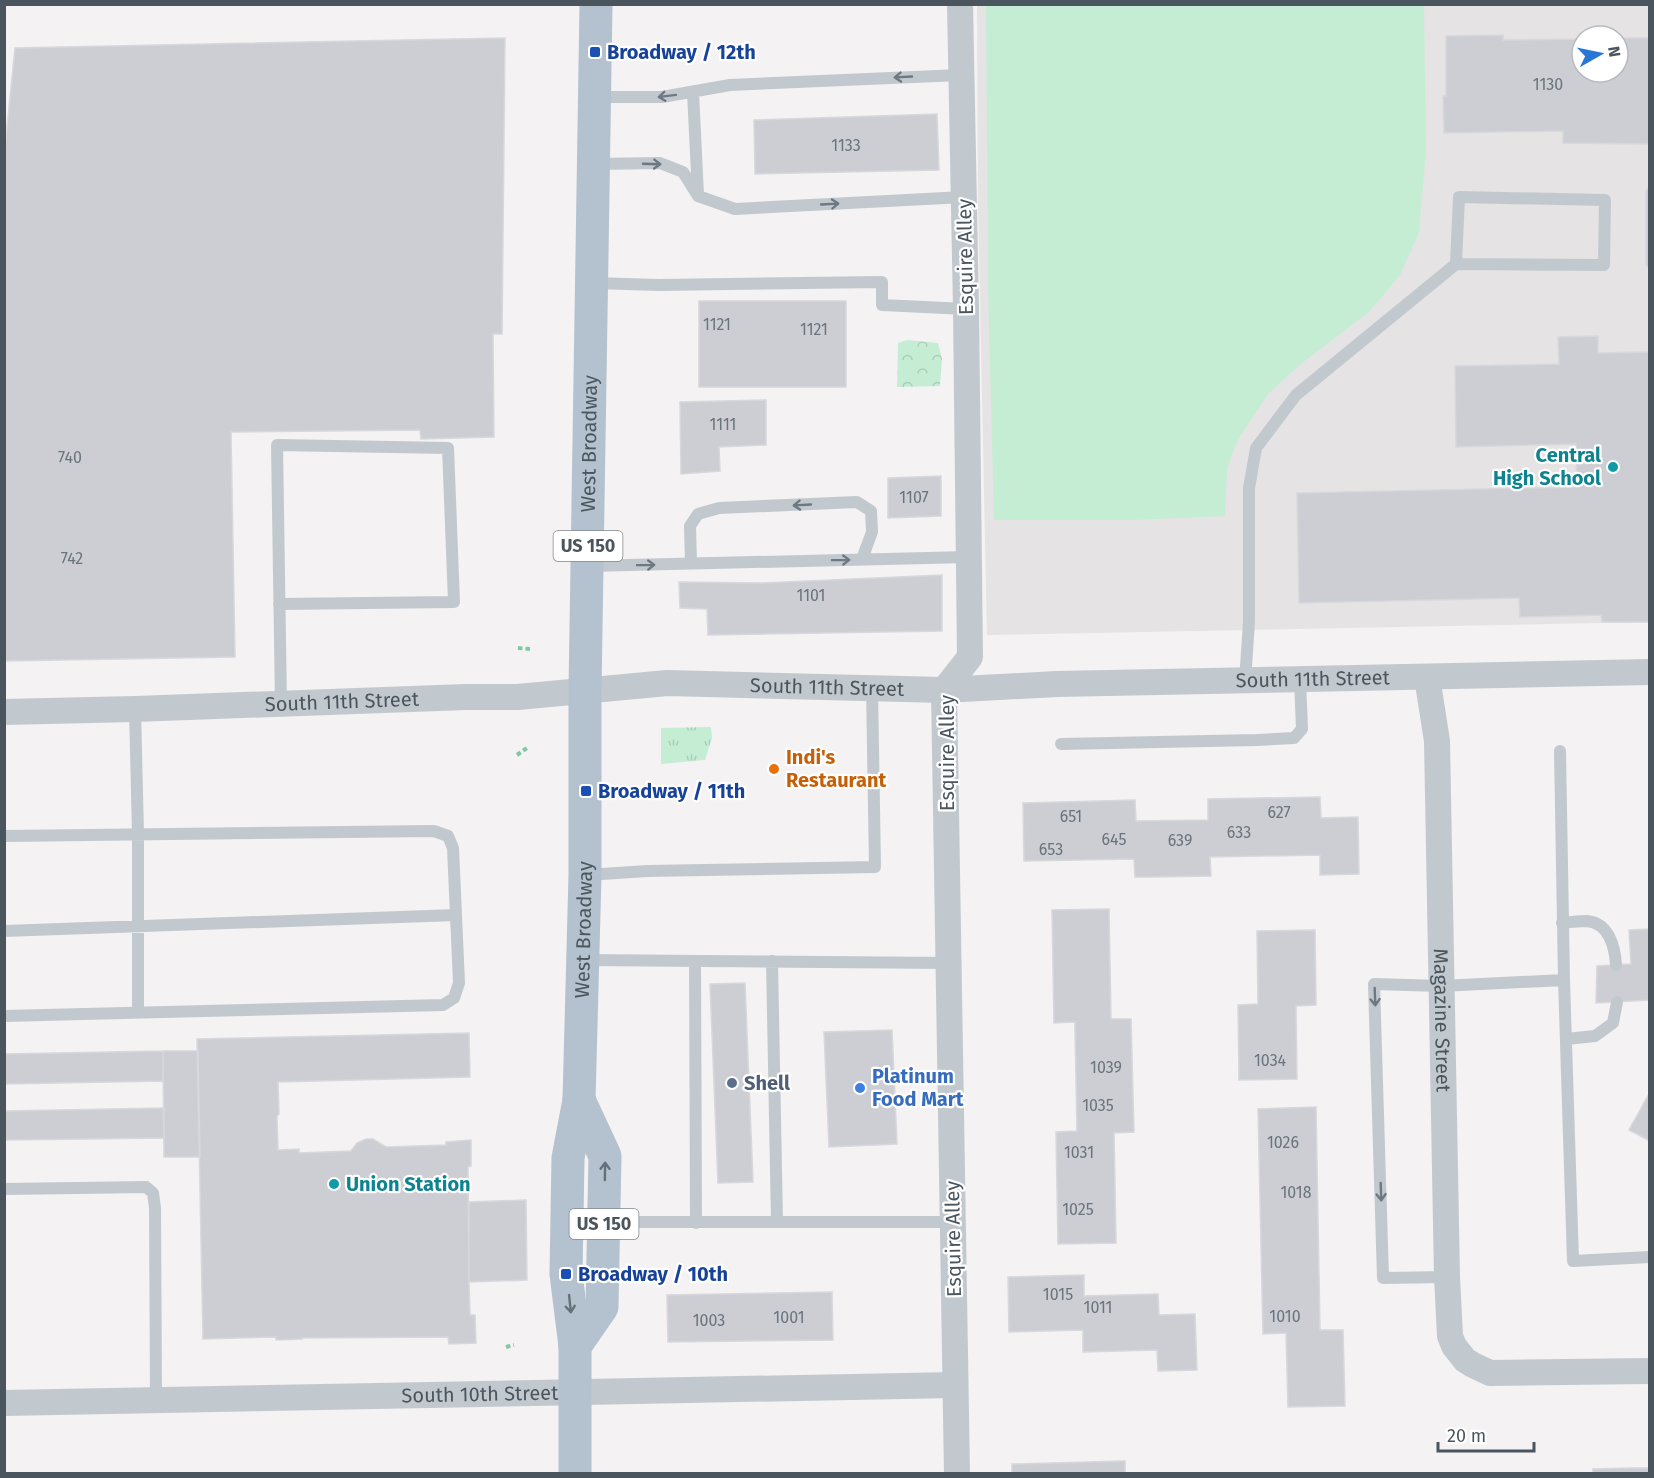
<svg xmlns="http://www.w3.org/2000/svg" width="1654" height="1478" font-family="'Fira Sans',sans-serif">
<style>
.education{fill:#e5e3e3;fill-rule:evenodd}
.grass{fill:url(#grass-tufts)}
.forest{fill:url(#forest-crowns)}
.garden{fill:#c5edd4}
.building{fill:#ccced4;stroke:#d6d8dc;stroke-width:1.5}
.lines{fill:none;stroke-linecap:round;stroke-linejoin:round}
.path{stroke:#7fc9a3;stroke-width:4;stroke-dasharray:4.5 3;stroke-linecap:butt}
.service{stroke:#c1c9cf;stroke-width:12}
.minor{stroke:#c1c9cf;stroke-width:26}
.primary{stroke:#b4c1ce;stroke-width:33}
.oneway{stroke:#6e7880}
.oneway2{stroke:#65707a}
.transit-dot{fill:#1a4fb4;stroke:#fff;stroke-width:2}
.culture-dot{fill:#0f9aa8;stroke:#fff;stroke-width:2}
.food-dot{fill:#e8710a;stroke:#fff;stroke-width:2}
.service-dot{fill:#5c6f8a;stroke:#fff;stroke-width:2}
.shop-dot{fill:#3f7fe0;stroke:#fff;stroke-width:2}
.labels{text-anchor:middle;stroke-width:4.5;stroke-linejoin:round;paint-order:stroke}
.number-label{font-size:16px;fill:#6b737c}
.shield{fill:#fff;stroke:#81888e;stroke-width:1.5}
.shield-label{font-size:18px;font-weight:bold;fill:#4b555e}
.transit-label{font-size:20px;font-weight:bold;fill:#164399;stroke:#fff;text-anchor:start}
.street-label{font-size:20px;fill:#4b555e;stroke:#fff}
.culture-label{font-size:20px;font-weight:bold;fill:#0d838f;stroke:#fff;text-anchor:end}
.food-label{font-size:20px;font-weight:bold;fill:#c56008;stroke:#fff;text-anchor:start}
.shop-label{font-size:20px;font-weight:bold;fill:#366cbe;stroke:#fff;text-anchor:start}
.service-label{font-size:20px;font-weight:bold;fill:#4e5e75;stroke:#fff;text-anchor:start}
</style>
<defs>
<pattern id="grass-tufts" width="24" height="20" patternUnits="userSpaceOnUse" patternTransform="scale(1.5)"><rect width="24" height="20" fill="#c5edd4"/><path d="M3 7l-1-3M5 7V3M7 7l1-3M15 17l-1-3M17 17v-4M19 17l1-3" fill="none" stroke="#abcdb8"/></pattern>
<pattern id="forest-crowns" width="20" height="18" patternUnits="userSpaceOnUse" patternTransform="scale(1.5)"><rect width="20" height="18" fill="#c5edd4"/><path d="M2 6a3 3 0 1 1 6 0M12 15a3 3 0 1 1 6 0" fill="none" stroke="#abcdb8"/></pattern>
</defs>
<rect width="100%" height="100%" fill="#f4f2f2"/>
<path class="education" d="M977 5H1649V622L987 635 978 202ZM1582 36H1618V72H1582Z"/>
<path class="grass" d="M711 727 712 738 705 760 661 764V728Z"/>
<path class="forest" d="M907 340 938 343 942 359 940 386 897 387 898 343Z"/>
<path class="garden" d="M986 5H1424L1426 150 1419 233 1400 275 1370 311 1302 363 1268 394 1239 438 1232 454 1227 470 1225 516 1132 520H994L988 285Z"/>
<path class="building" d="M1503 35V40L1582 39V72H1618V38H1650V144L1563 143V131L1444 133 1443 96H1446V36Z
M505 38 502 334H493L494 437 421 439 420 430 231 432 235 657 4 661V157L15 48Z
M937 114 939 170 755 174 754 120Z
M1650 185V268L1646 265V191Z
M699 301H846V387H699Z
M1598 336V353L1650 352V622H1602L1601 615 1520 617 1519 598 1299 603 1297 493 1577 487 1576 444 1456 447 1455 366 1559 364 1558 337Z
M766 400V445L719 447 720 471 681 474 680 402Z
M941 476V516L888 518V478Z
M942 575V631L708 635 707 609 680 608 679 582 762 583Z
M1320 797 1321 818 1358 817 1359 874 1320 875V855L1210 857 1211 876 1150 877H1135L1134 859 1024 861 1023 803 1135 800 1136 821 1208 820V799Z
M1109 909 1111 1019H1131L1134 1132 1114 1133 1116 1243 1058 1244 1056 1132 1077 1131 1075 1030V1022L1054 1023 1052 910Z
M1650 929V1000L1596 1003 1597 966 1631 964 1629 930Z
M1315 930 1316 1005 1296 1006 1297 1079 1239 1080 1238 1005 1258 1004 1257 931Z
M745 983 753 1182 718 1183 710 984Z
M892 1030 897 1144 829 1147 824 1032Z
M469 1033 470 1077 278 1082 279 1114 277 1116 278 1150 299 1149V1153L351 1151 357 1143 366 1139H373L386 1147 446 1145V1142L471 1140V1166L468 1167 469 1282 470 1315H475L476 1343 449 1344 448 1337 302 1338V1339L276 1340V1337L203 1339 197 1039Z
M163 1051H198L200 1157H164Z
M163 1051V1081L4 1084V1054Z
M1650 1092V1141L1629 1130Z
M1316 1107 1320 1330H1343L1345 1406 1288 1407 1286 1333 1263 1334 1258 1109Z
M164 1108V1138L4 1140V1111Z
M526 1200 527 1280 469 1282V1202Z
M1084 1275V1296L1158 1294 1159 1315 1195 1314 1197 1370 1158 1371 1157 1350 1083 1352V1330L1009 1332 1008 1277Z
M832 1292 833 1340 668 1342 667 1295Z
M1123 1461H1125V1474H1012V1464Z
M1631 1468H1650V1474H1593V1469Z"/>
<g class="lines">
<path class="path" d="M518 648 530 649
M517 755 527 748
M506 1347 514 1345"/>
<path class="service" d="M693 92 698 195
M595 97H662L730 85 961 75
M595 164 660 163 683 172 698 196 735 209 964 197
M593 283 659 285 882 282V305L966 309
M691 563 690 526 698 514 719 508 857 502 871 511 872 532 862 559
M588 566 968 557
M279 604 454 602 448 448 277 445 281 704
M1245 681 1249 622V488L1256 448 1296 395 1456 264 1604 265 1605 200 1459 197 1456 264
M135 709 138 834V1013
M1061 744 1257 740 1294 738 1302 729 1300 680
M1560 751 1564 980
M4 836 434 831 448 836 453 848 459 983 454 998 443 1005 4 1016
M587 875 647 871 875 867 872 688
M1562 923C1570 922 1579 921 1587 921 1609 923 1615 947 1616 965
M4 931 456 915
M584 960 949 963
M695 961 696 1223
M772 961 777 1222
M1566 1039 1595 1036 1613 1023 1617 1002
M4 1189 146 1187 153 1193 155 1208 156 1399
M606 1222H952
M1447 1277 1383 1278 1374 984 1441 986 1564 980 1573 1261 1650 1257"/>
<g class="minor">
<path id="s1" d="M1427 677 1437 741 1447 1277 1450 1336 1454 1346 1465 1360 1473 1365 1490 1373 1650 1371"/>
<path id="s2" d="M4 712 135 709 466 697H518L667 683 944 690 1057 684 1650 672"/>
<path id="s3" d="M4 1403 955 1385"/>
<path d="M957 1474 944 690 970 657 966 309 960 4"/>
</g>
<g class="primary">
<path d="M575 1346 602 1307 605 1156 579 1100"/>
<path id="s4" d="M575 1474V1346L566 1274 568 1158 579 1100 585 875V691L596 4"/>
</g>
</g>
<defs><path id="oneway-shaft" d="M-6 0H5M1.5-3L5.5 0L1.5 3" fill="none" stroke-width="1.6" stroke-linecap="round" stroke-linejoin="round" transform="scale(1.5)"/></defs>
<g class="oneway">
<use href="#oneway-shaft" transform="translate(903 77) rotate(177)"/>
<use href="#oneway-shaft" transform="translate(667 96) rotate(173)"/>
<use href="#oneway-shaft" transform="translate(652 164) rotate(2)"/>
<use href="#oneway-shaft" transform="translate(830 204) rotate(-3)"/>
<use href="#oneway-shaft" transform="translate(802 505) rotate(177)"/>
<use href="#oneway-shaft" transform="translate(841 560) rotate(-1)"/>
<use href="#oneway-shaft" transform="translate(646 565) rotate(-1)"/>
<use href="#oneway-shaft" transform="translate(1375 997) rotate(88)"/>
<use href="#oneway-shaft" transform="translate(1381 1192) rotate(88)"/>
</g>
<g class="oneway2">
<use href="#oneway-shaft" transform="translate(605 1171) rotate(-89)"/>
<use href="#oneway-shaft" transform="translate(570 1304) rotate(84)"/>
</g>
<g class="transit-dot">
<rect x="589" y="46" width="12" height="12" rx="3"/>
<rect x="580" y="785" width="12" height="12" rx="3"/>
<rect x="560" y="1268" width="12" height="12" rx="3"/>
</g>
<g class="culture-dot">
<circle cx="1613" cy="467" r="6"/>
<circle cx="334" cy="1184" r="6"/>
</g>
<circle class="food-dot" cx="774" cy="769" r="6"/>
<circle class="service-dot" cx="732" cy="1083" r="6"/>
<circle class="shop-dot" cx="860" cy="1088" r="6"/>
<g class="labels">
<g class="number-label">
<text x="1548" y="90">1130</text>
<text x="846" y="151">1133</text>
<text x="717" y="330">1121</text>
<text x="814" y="335">1121</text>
<text x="723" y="430">1111</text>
<text x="70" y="463">740</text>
<text x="914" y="503">1107</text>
<text x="72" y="564">742</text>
<text x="811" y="601">1101</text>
<text x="1279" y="818">627</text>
<text x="1071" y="822">651</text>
<text x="1239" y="838">633</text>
<text x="1114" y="845">645</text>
<text x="1180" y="846">639</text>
<text x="1051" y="855">653</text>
<text x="1270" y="1066">1034</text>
<text x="1106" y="1073">1039</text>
<text x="1098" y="1111">1035</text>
<text x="1283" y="1148">1026</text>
<text x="1079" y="1158">1031</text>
<text x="1296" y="1198">1018</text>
<text x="1078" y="1215">1025</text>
<text x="1058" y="1300">1015</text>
<text x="1098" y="1313">1011</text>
<text x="1285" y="1322">1010</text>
<text x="789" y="1323">1001</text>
<text x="709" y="1326">1003</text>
</g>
<g class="shield">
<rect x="553.5" y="531" width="69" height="30" rx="4.5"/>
<rect x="569.5" y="1209" width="69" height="30" rx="4.5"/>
</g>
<g class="shield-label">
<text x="588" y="552">US 150</text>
<text x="604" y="1230">US 150</text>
</g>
<g class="transit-label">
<text x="607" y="59">Broadway / 12th</text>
<text x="598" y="798">Broadway / 11th</text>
<text x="578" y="1281">Broadway / 10th</text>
</g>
<g class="street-label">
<text transform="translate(965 257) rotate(-91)" y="7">Esquire Alley</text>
<text dy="7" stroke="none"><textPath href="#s4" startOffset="1032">West Broadway</textPath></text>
<text dy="7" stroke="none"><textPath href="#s2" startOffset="1310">South 11th Street</textPath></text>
<text dy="7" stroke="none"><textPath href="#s2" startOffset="824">South 11th Street</textPath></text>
<text dy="7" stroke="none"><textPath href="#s2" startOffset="338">South 11th Street</textPath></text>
<text transform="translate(947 753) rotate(-90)" y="7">Esquire Alley</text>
<text dy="7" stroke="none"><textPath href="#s4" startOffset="546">West Broadway</textPath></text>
<text dy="7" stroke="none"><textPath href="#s1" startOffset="344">Magazine Street</textPath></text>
<text transform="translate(953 1239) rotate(-91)" y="7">Esquire Alley</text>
<text dy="7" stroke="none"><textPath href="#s3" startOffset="476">South 10th Street</textPath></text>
</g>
<g class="culture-label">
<text x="1601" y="462">Central<tspan x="1601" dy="23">High School</tspan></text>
<text x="346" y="1191" text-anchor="start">Union Station</text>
</g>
<g class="food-label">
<text x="786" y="764">Indi's<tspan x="786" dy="23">Restaurant</tspan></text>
</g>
<g class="shop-label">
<text x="872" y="1083">Platinum<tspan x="872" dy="23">Food Mart</tspan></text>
</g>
<g class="service-label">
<text x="744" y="1090">Shell</text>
</g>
</g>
<rect width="1654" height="1478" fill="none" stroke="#4b555e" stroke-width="12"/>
<g transform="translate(1600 54) rotate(81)"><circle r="28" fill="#ffffff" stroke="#b7bbbf" stroke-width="1.5"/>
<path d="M0-4.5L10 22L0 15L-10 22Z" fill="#2877d7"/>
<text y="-9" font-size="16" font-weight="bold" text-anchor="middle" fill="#4b555e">N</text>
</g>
<path d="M1438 1442v9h96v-9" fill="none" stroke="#4b555e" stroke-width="3"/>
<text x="1447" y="1442" font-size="18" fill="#4b555e" stroke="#ffffff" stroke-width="4.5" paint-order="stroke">20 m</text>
</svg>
